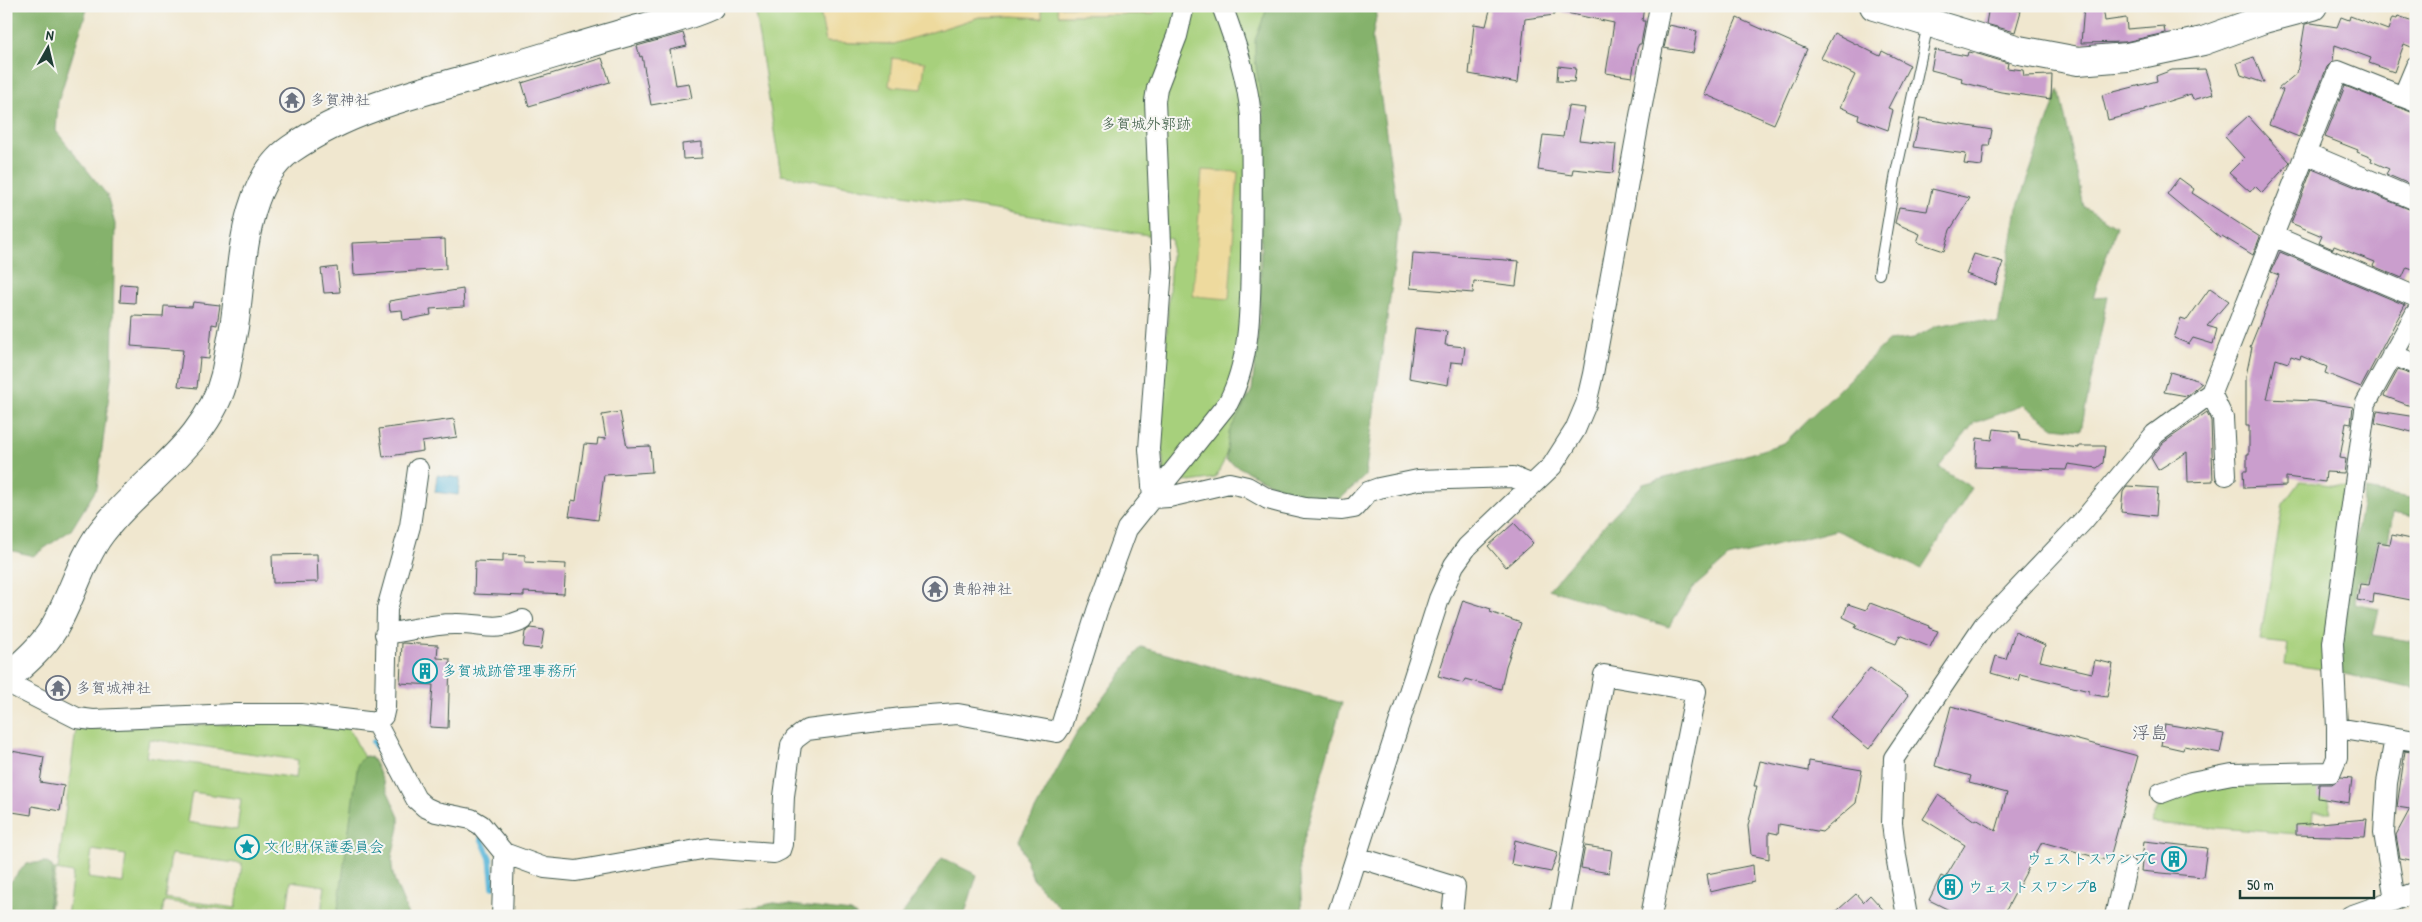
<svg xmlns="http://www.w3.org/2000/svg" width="2422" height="922" font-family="'Patrick Hand','Klee One',sans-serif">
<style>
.green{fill:#a7d07c;stroke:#638658;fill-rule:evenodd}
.forest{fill:#85b26c;stroke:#527850}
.sand{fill:#eeda9e;stroke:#868c69}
.water{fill:#5bb7d9;stroke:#3d7a86}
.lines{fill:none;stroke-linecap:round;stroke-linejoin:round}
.stream{stroke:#5bb7d9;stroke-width:5.5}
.building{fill:#ca9ecd}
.lane-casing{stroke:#3e564b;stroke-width:12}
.street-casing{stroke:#3e564b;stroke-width:22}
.secondary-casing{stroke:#3e564b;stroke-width:30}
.lane{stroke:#fff;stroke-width:10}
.street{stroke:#fff;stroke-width:20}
.secondary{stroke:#fff;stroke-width:28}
.labels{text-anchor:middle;stroke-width:4;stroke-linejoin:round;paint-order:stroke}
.worship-label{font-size:15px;fill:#5b616d;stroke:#f6f6f2;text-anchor:start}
.park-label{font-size:15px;fill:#3a5a42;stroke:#f6f6f2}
.culture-label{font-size:15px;fill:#0d838f;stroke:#f6f6f2;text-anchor:start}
.quarter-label{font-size:18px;fill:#5b5f6a;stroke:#f6f6f2}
</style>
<rect width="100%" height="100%" fill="#f6f6f2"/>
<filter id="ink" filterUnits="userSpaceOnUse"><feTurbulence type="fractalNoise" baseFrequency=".02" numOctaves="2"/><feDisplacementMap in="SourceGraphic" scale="10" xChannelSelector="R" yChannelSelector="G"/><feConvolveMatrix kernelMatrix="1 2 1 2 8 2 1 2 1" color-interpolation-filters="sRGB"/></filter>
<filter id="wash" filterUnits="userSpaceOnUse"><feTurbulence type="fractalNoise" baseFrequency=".0096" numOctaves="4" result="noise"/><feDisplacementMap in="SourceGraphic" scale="20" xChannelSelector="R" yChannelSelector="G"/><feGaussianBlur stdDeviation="1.12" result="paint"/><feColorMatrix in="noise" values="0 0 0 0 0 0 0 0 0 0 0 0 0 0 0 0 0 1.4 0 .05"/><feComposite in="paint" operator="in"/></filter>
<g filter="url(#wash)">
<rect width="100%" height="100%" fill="#f0e7cf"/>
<path class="green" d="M754 6H819L826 42 894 44 979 17 1013 16 1042 18 1035 6H1058L1059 15 1153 14 1158 8 1170 9 1171 6H1296L1258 110 1259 298 1248 391 1223 463 1215 478 1190 482 1164 473 1161 433 1172 239 781 175Z
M2300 481 2346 487 2328 670 2285 664 2288 644 2260 641 2283 504Z
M280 722 347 728 351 732 383 795 343 915 326 912 325 916H235V911L164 901 162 916H67L73 873 56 870 49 915 51 916H48L54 869H58L76 729ZM149 739 298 760 296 778 146 757ZM192 792 241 799 237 830 187 822ZM92 850 126 855 123 883 88 878ZM171 854 242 864 236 908 165 898ZM291 881 325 886 321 914 287 909Z
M2231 779H2322L2331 812H2313L2311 835 2151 823 2161 803 2170 794Z"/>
<path class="forest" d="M6 6H88L58 102 56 131 107 195 115 224 112 371 97 488 71 530 33 556 6 549Z
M1268 6H1378L1372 39 1399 220 1395 262 1365 476 1340 499 1298 496 1259 478 1226 460 1229 432 1252 390 1260 310 1263 114 1255 60V40Z
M2059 89 2084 207 2116 226 2093 298 2108 297 2081 430 2054 427 2024 405 1974 423 1939 467 1972 488 1921 569 1836 530 1728 558 1693 588 1669 627 1549 589 1606 523 1643 484 1727 461 1784 443 1888 341 1914 338 1936 326 1970 320 1998 324 2017 208Z
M2365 490 2416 499V517L2393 513 2388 541 2378 540 2368 581 2358 580 2355 604 2379 609 2373 635 2416 642V689L2339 673 2343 610Z
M1141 647 1342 703 1299 857 1302 916H1067L1033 879 1019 840 1078 731Z
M366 756 371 757 375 763 399 817C401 834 390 850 392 867 393 883 404 900 408 916H337L358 763Z
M942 858 977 875 964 916H901Z
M45 862 52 866 53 871 47 916H6V887L26 864Z
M774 903 851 912 857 916H710Z"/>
<path class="sand" d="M819 6H1035L1042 11V18L1013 16 979 17 894 44 826 42Z
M1171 6 1170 9 1158 8 1153 14 1059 15 1057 7Z
M892 58 925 62 922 89 889 86Z
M1202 170 1238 172 1229 299 1193 296Z"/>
<path class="water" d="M437 475 460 478 458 495 435 492Z"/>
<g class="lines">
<path class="stream" d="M373 742 384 759
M481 838 490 858 493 887
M717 916H741"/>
</g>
<g id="blocks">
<path class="building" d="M1491 6H1554V15L1525 19 1518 83 1469 74 1474 24 1486 26Z
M1563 6H1644L1642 21H1645L1641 44H1639L1637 48 1632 77 1606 73 1614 23 1562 12Z
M1989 6 2021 11 2015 32 1986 24Z
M2084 6H2103L2105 21 2126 18 2127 29 2164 26 2165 33 2125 42 2081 43Z
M2350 16 2388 30 2392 18 2397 19 2398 16 2416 22V49L2404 44 2394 72 2369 63 2371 58 2335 45 2333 61 2327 67 2299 137 2269 125 2283 90 2278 89 2297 73 2305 24 2311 23 2337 27 2341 17 2349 20Z
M1737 18 1807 49 1774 124 1704 94Z
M1669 25 1697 31 1693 53 1664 48Z
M683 33 687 46 670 50 676 85 689 83 692 98 651 105 642 56 640 57 637 46Z
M1834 33 1880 56 1882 51 1910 65 1888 108 1893 110 1888 130 1858 119 1859 115 1840 107 1855 75 1821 58Z
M1935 50 1967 56 1968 52 1978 54 2008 63 2007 68 2023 70 2024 76 2052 75 2051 99 2001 92 1961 82 1962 78 1931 70Z
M2254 57 2264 83 2241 75 2237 63Z
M602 58 610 82 529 106 522 83Z
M1558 66 1576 68 1574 82 1557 81Z
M2205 69 2213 94 2193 100 2191 94 2144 109V111L2108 120 2102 95 2157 81 2156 76 2172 70Z
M2345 86 2416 114V187L2386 174 2389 169 2371 161 2372 158 2357 152 2358 150 2325 137Z
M1568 106 1585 108 1579 140 1616 144 1613 173 1573 169 1572 175 1538 170 1543 135 1563 137Z
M2248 116 2290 162 2262 193 2255 186 2250 192 2229 173 2244 158 2225 137Z
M1920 118 1992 130 1989 146H1984L1982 166 1964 164 1966 154 1913 147Z
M702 142V158L683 159 682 144Z
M2312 169 2416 212V270L2407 267 2402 278 2373 266 2375 262 2334 246 2333 249 2319 243 2322 236 2291 223Z
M2179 178 2194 189 2192 193 2260 237 2253 255 2222 236 2220 238 2167 194Z
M1932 189 1970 198 1950 230 1944 251 1917 242 1920 234 1895 223 1899 207 1927 211Z
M445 239 446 269 354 275 352 243Z
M2280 252 2405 305 2361 387 2325 373 2327 367 2301 356 2300 359 2291 356 2288 363 2276 359 2267 399 2314 401 2353 407 2351 424 2346 423 2340 458 2346 459 2344 473 2326 472 2325 482 2286 477V486L2244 488 2243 471H2247V454H2249V426H2246V376L2252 347H2250L2279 275 2271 272Z
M1413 253 1519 261 1516 286 1474 281 1473 293 1410 288Z
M1974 254 2003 262 1996 285 1966 274Z
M337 267 340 292 324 293 321 269Z
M121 284 136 285 135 303 120 302Z
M2210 288 2229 301 2207 326 2217 329 2213 344 2193 338 2189 344 2174 338 2181 318 2187 320Z
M463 289 464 307 430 309 431 315 403 320 402 310 390 311 389 301Z
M193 302 220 305 217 325 212 324 209 359 200 358 197 388 178 386 183 350 131 346 133 316 163 317 164 306 192 307Z
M1415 328 1447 332 1445 345 1465 347 1463 363 1451 362 1448 385 1409 378Z
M2398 370 2416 376V408L2384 396Z
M2170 372 2197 380 2202 383 2187 396 2164 392Z
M2377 411 2416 417 2412 432 2375 423Z
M620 412 627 447 650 446 652 472 604 475 598 520 569 516 572 500 576 501 584 444 597 445 598 438 606 439 602 415Z
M2207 412 2211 421 2213 481 2188 482 2187 452 2158 470 2151 458 2163 443Z
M454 419 457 437 422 442 423 451 383 457 379 429Z
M1994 429 2019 432 2020 440 2079 448V446H2105L2103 463 2097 468 2068 464 2066 470 1975 467 1977 438 1992 440Z
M2127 486 2158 488 2156 516 2121 512 2123 492Z
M1514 523 1533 543 1506 567 1488 546Z
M2392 535 2416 540V601L2374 593 2373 603 2357 600 2360 584 2369 585 2378 542 2390 544Z
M317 554 318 582 273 583 272 555Z
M503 554 525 555V562L566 564 564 594 524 592V596L474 594 475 561 503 562Z
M1463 600 1491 609 1490 612 1521 623 1506 666 1501 689 1465 679 1463 683 1438 676Z
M1870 603 1930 626 1929 628 1938 631 1930 647 1900 635 1896 644 1855 628 1857 624 1843 617 1848 604 1866 610Z
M531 628 544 630 541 649 523 647 525 632Z
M2015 632 2045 645 2040 661 2092 673 2095 660 2113 664 2107 697 2089 694V691L2020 674 2018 681 1991 673 1996 656 2006 659Z
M402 643 438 645 437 658 450 659 448 728 430 727 433 685 400 683Z
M1870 668 1908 695 1869 749 1830 717Z
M1951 706 2138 756 2109 861 2042 842 2003 916H1961L1929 900 1941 876 1945 878 1965 845 1923 819 1938 795 1975 821 1976 819 1996 831 2007 793 1969 783 1971 776 1935 766Z
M2165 724 2224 734 2220 753 2184 746 2183 750 2161 745Z
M6 750 44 757 40 782 64 786 60 811 32 806 31 815 6 811Z
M2405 751 2416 753V861L2400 858 2396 835 2410 809 2397 807Z
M1760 761 1808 771 1809 761 1862 770 1856 803 1822 832 1779 824 1778 834 1769 832V859L1751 855 1748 826 1757 786H1754Z
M2341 777 2352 778 2349 803 2318 798 2319 784H2332Z
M2367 819 2365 837 2296 835V825Z
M1515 840 1558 852 1551 872 1511 864Z
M2144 841 2207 848 2203 877 2141 871Z
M1585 846 1612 850 1609 873 1581 868Z
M1753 865 1754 882 1710 892 1707 874Z
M1856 894 1863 902 1870 895 1889 916H1831Z"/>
</g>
</g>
<g filter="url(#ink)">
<use href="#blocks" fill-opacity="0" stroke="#3e564b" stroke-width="1"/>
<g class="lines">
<defs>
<path id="lane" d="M1879 274 1896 173 1928 24"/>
<path id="street" d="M2403 97 2416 66
M2306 153 2416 200
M2273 236 2416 297
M2416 313 2366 403 2333 643 2337 728 2416 741
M2392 355 2416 364
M2211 393 2223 418 2226 475
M418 469 410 526 387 609 385 707 383 716 376 723 416 799 425 807 436 812 471 819 481 825 504 853 502 916
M1153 498 1149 449 1162 268 1155 101 1157 88 1177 36 1184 6
M1153 498 1169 497 1229 483 1247 487 1268 499 1283 503 1305 508 1342 510 1354 508 1368 492 1379 488 1418 480 1513 477 1532 485
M385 634C408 631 432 624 454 624 484 623 492 633 523 620
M6 682 77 718 93 720 234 714H301L376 723
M2395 738 2387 783 2384 833 2395 900 2416 892
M2161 793 2191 782 2232 774 2331 772 2337 758V728
M504 853 545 868 576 871 708 848 774 853 780 850 782 844 784 796 791 745 795 739 807 730 902 718 958 714 1057 732 1061 726 1097 611 1127 529 1228 403C1251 360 1250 306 1251 258 1252 210 1252 163 1251 116 1247 77 1236 43 1222 6
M1357 857 1455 887 1452 916
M1337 916 1439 599 1454 565 1467 547 1552 466 1575 430 1586 404 1593 374 1660 6
M1560 916 1604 675 1696 691 1651 916
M1907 916 1896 856 1892 823 1894 758 1984 625 2083 521 2155 434 2211 393 2338 71 2416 102
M2115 916 2126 868
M2350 916 2395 900"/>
<path id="secondary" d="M1874 6 2019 50 2078 61 2127 57 2203 41 2264 19 2313 6
M6 679C24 663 42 648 54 628 71 599 82 558 101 533 141 480 209 444 225 375 228 359 231 343 234 327 243 273 240 184 291 149 353 106 429 90 500 70 543 58 585 44 628 32 655 24 684 18 710 6"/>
</defs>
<use href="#lane" class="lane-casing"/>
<use href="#street" class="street-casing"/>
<use href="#secondary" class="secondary-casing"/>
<use href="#lane" class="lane"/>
<use href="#street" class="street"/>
<use href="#secondary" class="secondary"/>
</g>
</g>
<defs>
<symbol id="temple-ring" viewBox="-11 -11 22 22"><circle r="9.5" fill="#f6f6f2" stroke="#6b7280" stroke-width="1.5"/><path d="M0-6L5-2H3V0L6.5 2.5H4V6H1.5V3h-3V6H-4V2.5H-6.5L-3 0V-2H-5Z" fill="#6b7280"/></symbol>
<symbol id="building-ring" viewBox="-11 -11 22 22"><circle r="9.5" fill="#f6f6f2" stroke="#0f9aa8" stroke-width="1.5"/><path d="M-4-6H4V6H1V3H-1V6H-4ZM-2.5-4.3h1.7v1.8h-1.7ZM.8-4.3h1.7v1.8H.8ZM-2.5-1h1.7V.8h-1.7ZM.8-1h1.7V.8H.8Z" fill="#0f9aa8"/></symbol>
<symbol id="sight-ring" viewBox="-11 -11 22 22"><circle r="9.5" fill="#f6f6f2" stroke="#0f9aa8" stroke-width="1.5"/><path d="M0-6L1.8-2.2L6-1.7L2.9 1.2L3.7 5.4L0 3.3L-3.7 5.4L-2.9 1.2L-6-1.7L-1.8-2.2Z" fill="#0f9aa8"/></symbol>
</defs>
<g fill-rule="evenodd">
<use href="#temple-ring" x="278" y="86" width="28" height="28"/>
<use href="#temple-ring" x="921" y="575" width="28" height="28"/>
<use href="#building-ring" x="411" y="657" width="28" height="28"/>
<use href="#temple-ring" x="44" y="674" width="28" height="28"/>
<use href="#sight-ring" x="233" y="833" width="28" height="28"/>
<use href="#building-ring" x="2160" y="845" width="28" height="28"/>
<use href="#building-ring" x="1936" y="873" width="28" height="28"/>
</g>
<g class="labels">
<g class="worship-label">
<text x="310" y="105">多賀神社</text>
<text x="952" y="594">貴船神社</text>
<text x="76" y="693">多賀城神社</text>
</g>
<g class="park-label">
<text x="1146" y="129">多賀城外郭跡</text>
</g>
<g class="culture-label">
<text x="442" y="676">多賀城跡管理事務所</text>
<text x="264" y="852">文化財保護委員会</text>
<text x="2156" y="864" text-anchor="end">ウェストスワンプC</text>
<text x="1968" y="892">ウェストスワンプB</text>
</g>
<g class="quarter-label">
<text x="2150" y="739">浮島</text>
</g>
</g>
<rect width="2422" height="922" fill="none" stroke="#f6f6f2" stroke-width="25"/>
<g transform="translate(48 48) rotate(8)" stroke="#f6f6f2" stroke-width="4" paint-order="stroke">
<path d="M0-4L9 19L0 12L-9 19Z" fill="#1f3d34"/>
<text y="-8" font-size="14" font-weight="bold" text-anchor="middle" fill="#1f3d34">N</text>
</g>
<path d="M2240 890v8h134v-8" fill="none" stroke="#1f3d34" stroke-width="2.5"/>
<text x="2247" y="890" font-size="15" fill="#1f3d34" stroke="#f6f6f2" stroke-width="4" paint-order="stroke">50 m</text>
</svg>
